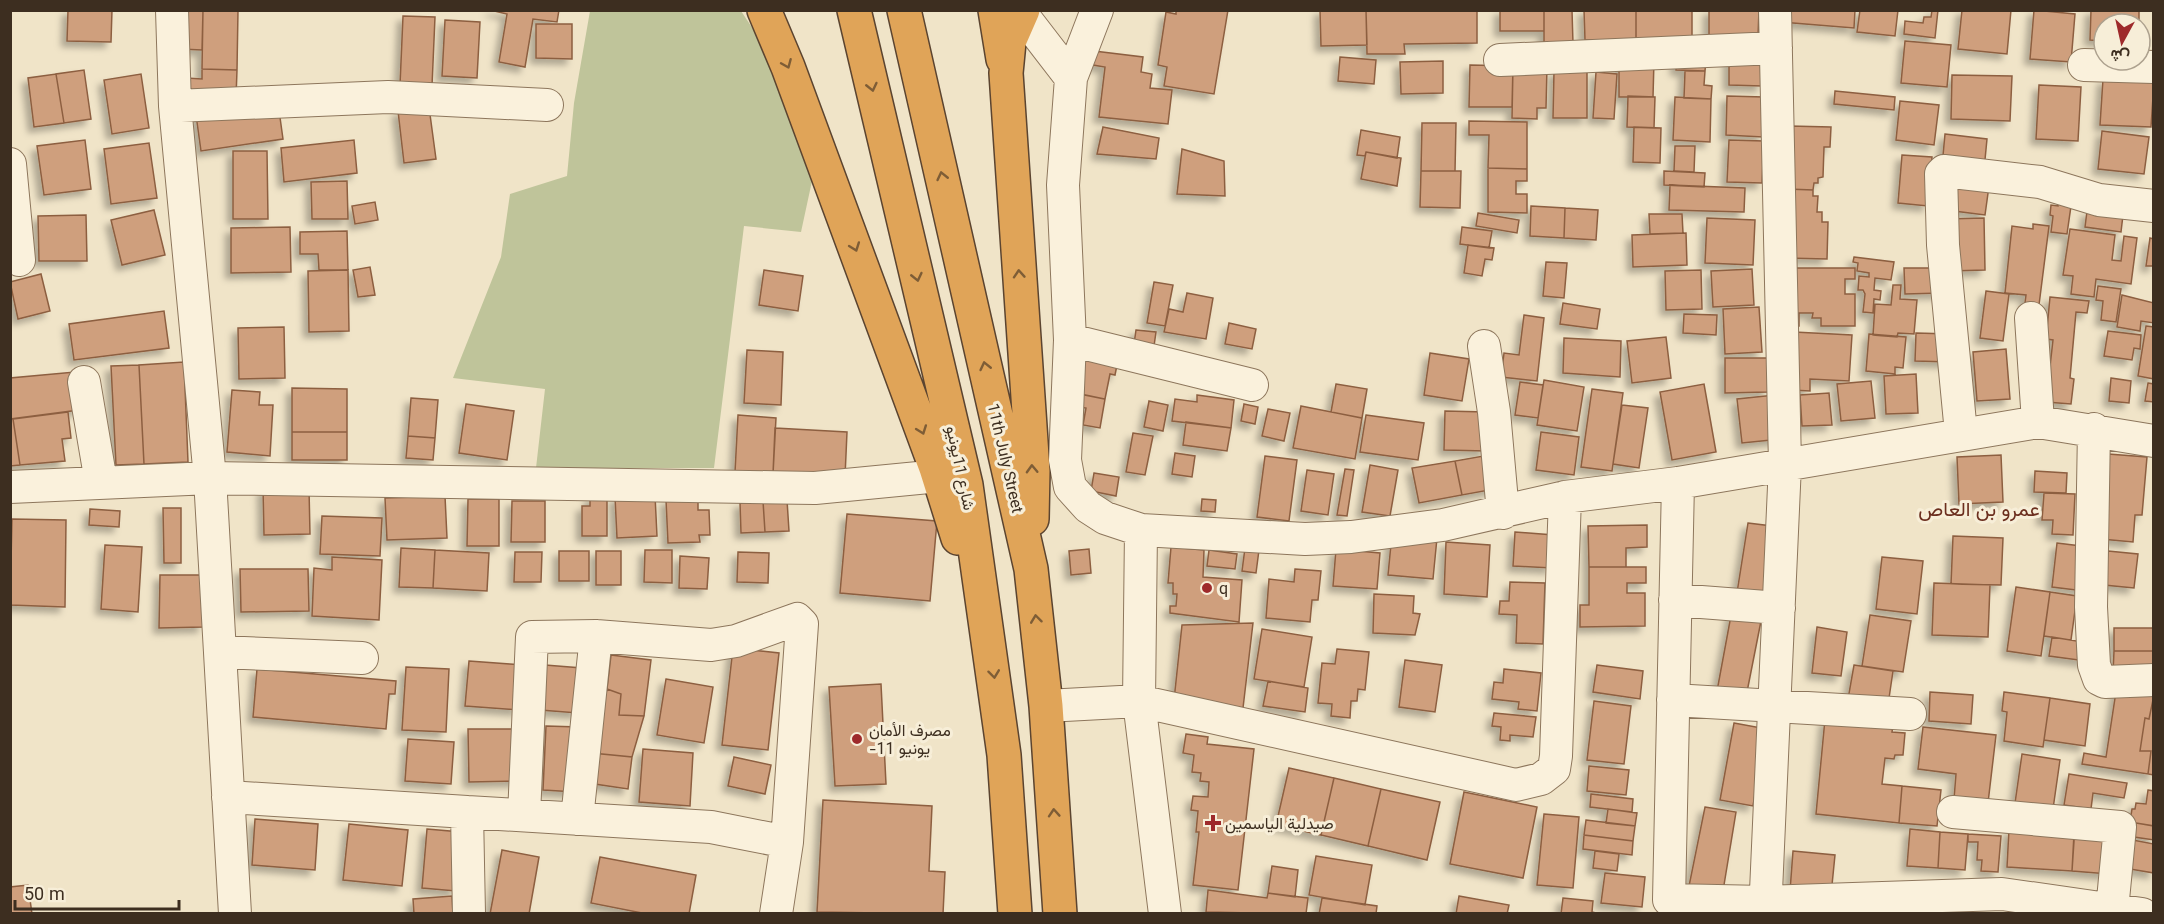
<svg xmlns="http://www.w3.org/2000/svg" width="2164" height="924" font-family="Georgia,Vazirmatn,serif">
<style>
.cemetery{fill:#bfc49a}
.building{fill:#cf9f7d;stroke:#8d5f41;stroke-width:1.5;filter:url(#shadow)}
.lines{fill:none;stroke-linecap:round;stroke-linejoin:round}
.minor-casing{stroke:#8d765c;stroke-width:34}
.highway-casing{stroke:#5b4430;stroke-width:36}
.minor{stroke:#faf1dc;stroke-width:32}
.highway{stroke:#e0a458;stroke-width:33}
.oneway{stroke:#7e5d36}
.poi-dot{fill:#9e2a2b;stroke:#f7eed8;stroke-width:2}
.labels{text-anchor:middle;stroke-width:6;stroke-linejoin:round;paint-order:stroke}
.street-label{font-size:16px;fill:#3d2e20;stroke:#f7eed8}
.poi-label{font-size:16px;fill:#3d2e20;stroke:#f7eed8;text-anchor:start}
.quarter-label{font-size:20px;fill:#6b2e1e;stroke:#f7eed8}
</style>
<defs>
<filter id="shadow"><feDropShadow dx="-5.5" dy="5.5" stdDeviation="3" flood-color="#0004"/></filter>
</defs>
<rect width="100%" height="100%" fill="#f0e4c8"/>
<path class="cemetery" d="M590 11H741L763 44 804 148 812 181 801 232 744 226 714 468H536L545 389 453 378 501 257 510 194 567 176 574 103Z"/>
<path class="building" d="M68 10H112L111 42 67 41Z
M181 10H203L202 50 180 49Z
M203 10H238L237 70 202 69Z
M559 10 557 22 533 19 525 67 499 62 507 14 490 10Z
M1176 10H1228L1214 94 1164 86 1167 67 1158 65 1166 12 1176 14Z
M1320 10H1366L1367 45 1321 46Z
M1366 10H1477V43L1404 44 1405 54H1367Z
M1500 10H1544V31H1500Z
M1544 10H1572L1573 43 1544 44Z
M1584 10H1636V40H1585Z
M1636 10H1692V39L1636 40Z
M1709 10H1759L1758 36 1709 35Z
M1782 10H1855L1854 28 1781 22Z
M1860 10H1898L1895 36 1857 32Z
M1932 10H1938L1935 38 1904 34 1905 21 1923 23 1924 17H1931Z
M1962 10H2011L2007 54 1958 49Z
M2034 10 2075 14 2071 62 2030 59Z
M2091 10H2139V24H2104V41L2090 40Z
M403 16 435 17 432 86 400 85Z
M445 20 480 22 477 78 442 76Z
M536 24H572V59L536 58Z
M1905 41 1951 45 1947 87 1901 83Z
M1094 51 1143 57 1141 72 1152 74 1150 88 1172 90 1168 124 1099 117 1105 67 1093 65Z
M1729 54H1763L1762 86 1729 85Z
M1340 57 1376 60 1374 84 1338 81Z
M1676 58 1706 59 1705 71 1676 70Z
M1619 60H1654L1653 97H1619Z
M1443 61V93L1401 94 1400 62Z
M1470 65 1513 66 1512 107H1469Z
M1513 66 1547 67 1546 108H1537V119L1512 118Z
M202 69 237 70 236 98 187 97V78L202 79Z
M84 70 91 119 64 123 56 74Z
M1554 71H1587V118H1553Z
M1685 71H1705L1704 85 1712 86 1711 99 1684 98Z
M1596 72 1617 74 1614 119 1593 118Z
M56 74 64 123 34 127 28 78Z
M141 74 149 128 112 134 104 80Z
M1952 75 2012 76 2010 121 1951 119Z
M2103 79 2154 82 2151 127 2100 125Z
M2039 85 2081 87 2078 141 2036 139Z
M1835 91 1895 97 1894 110 1834 104Z
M1628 96 1655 97 1654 128 1627 127Z
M1727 96 1764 97 1763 137 1726 135Z
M1675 97 1711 99 1710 142 1673 140Z
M1900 101 1939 105 1934 145 1896 140Z
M278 103 283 139 201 151 196 115Z
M429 107 436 159 404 163 398 111Z
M1469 121 1527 122V169L1488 168 1489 135H1469Z
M1422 123H1456L1455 171H1421Z
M1789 126 1831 127 1830 147H1824L1823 177 1818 178V183H1814L1813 190 1787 189Z
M1103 127 1159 138 1156 159 1097 154Z
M1634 127 1661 128 1660 163 1633 162Z
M1361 130 1400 137 1397 158 1366 152 1365 156 1357 155Z
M2102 131 2149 137 2144 174 2098 169Z
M1945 134 1987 139 1984 170 1942 166Z
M85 140 91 189 44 195 37 146Z
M354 140 357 173 284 182 281 148Z
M1729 140 1764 141 1762 183 1727 182Z
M149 143 157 198 111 204 104 149Z
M1675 146H1695L1694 172 1674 171Z
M1182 149 1224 161 1225 196 1177 194Z
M233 151H267L268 219H233Z
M1366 152 1401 158 1397 186 1361 179Z
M1902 155 1932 157 1928 206 1898 203Z
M1488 168 1527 169V181H1516V194H1527V213L1488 212Z
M1421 171H1461L1460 208 1420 207Z
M1664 171 1705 173 1704 187 1664 185Z
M347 181 348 219H312L311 182Z
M1958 182 1989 186 1985 215 1954 211Z
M1670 185 1745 188 1744 212 1669 210Z
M1787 189 1813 190V196H1818L1817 212H1822V222H1828L1827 259 1785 258Z
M375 202 378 220 355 224 352 206Z
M2058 202 2071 206 2067 234 2051 232 2053 216 2050 215 2051 205 2058 206Z
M1531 206 1565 208 1564 238 1530 236Z
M1565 208 1598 210 1596 240 1564 238Z
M154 210 165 255 122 265 111 220Z
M2087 211 2123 215 2121 232 2085 227Z
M1478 213 1519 220 1517 233 1476 226Z
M1649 214H1682L1683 233 1650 234Z
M86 215 87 261H39L38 216Z
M1707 218 1755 220 1753 265 1705 263Z
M1984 218 1985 270 1950 271 1946 219Z
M2033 224 2049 226 2039 305 2025 303 2026 295 2005 293 2012 226 2033 229Z
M290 227 291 272 231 273V228Z
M1462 227 1492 231 1489 248 1460 244Z
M2070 229 2115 235 2112 260 2121 261 2124 236 2137 238 2131 284 2096 279 2094 297 2071 294 2073 276 2063 275Z
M347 231 348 270H319L318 254H300V232Z
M1686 233 1687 265 1633 267 1632 235Z
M2150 238 2154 239V266H2146Z
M1468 245 1494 248 1492 260 1485 259 1482 276 1464 273Z
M1854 257 1894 262 1891 280 1875 278 1874 290 1881 291 1880 300 1874 299 1873 313 1863 312 1865 294 1863 290H1858L1859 276 1869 277V273L1857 271 1858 263 1853 262Z
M1546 262 1567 263 1564 298 1543 296Z
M370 267 375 295 358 297 353 270Z
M1795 268H1855V279H1845V294H1855V326H1821V318H1812L1813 313H1799V326L1788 325Z
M1904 268H1942V293L1905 294Z
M1752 269 1754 305 1713 307 1711 271Z
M348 270 349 331 309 332 308 271Z
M764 270 803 276 798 311 759 305Z
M1701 270 1702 309 1666 310 1665 271Z
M41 274 50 311 18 319 10 282Z
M1154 282 1173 285 1165 326 1147 323Z
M1893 285H1901L1900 299 1917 300 1914 334 1898 333 1897 337 1873 335 1875 304 1891 305Z
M2098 286 2121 289 2116 322 2101 320 2103 301 2096 300Z
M1986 291 2009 294 2003 341 1980 338Z
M1187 293 1213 298 1206 339 1164 332 1169 309 1183 312Z
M2122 295 2154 303V323L2141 321 2140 331 2117 327Z
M2050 297 2089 301 2087 313 2076 312 2070 378 2074 379 2071 404 2046 402 2053 340 2046 339Z
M1563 303 1600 309 1597 329 1560 324Z
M1759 307 1762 352 1725 354 1723 309Z
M164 311 169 348 74 360 69 324Z
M1684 314 1717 315 1716 335 1683 333Z
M1524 315 1544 318 1537 381 1501 377 1504 353 1519 355Z
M1229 323 1256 329 1252 349 1225 344Z
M2146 326 2154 327V379L2138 376Z
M284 327 285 378 239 379 238 328Z
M1136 330 1156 332 1153 353 1133 351Z
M2108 331 2141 335 2140 349 2134 348 2132 360 2104 356Z
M1794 332 1852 335 1849 381 1810 379V391L1791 390Z
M1916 333 1950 334V362L1915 361Z
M1869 334 1906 337 1903 368 1895 367V374L1866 371Z
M1666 337 1671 378 1632 383 1627 341Z
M1564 338 1621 341 1620 377 1563 373Z
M2006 349 2010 399 1977 401 1973 352Z
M747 350 783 352 781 405 744 403Z
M1430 353 1469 359 1462 401 1424 395Z
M1081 358 1117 365 1115 375 1110 374 1105 399 1074 393Z
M1725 358H1768V392L1725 393Z
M184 362 188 462 144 464 139 365Z
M139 365 144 464 116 465 111 366Z
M75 372 79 410 10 419V378Z
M1916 374 1918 413 1886 414 1884 376Z
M2111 378 2131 381 2129 403 2109 401Z
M1544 380 1584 387 1577 431 1537 425Z
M1871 381 1875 418 1841 421 1837 384Z
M1520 382 1543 385 1538 418 1515 415Z
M2148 383 2154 384V402L2145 401Z
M1336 384 1367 389 1362 418 1331 412Z
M1704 384 1716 452 1672 460 1660 392Z
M292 388 347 389V432H292Z
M1592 389 1623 393 1612 471 1581 467Z
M232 390 260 392 259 405H273L270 456 227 452Z
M1076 393 1105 399 1100 428 1083 425 1086 408 1074 406Z
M1829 393 1832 425 1802 426 1800 395Z
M1197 395 1234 400 1231 428 1172 421 1175 399 1197 402Z
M1775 395 1781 439 1742 443 1737 399Z
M411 398 438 400 435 438 408 436Z
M1149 401 1168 405 1163 431 1144 427Z
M466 404 514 411 507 460 459 453Z
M1244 404 1258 407 1255 424 1241 421Z
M1622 405 1648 408 1639 468 1613 464Z
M1301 406 1362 418 1355 459 1293 448Z
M1268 409 1290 413 1284 441 1262 436Z
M1445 411 1486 412V451L1444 450Z
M68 412 71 438 62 439 65 461 20 465 13 419Z
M738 415 776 418 773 474 735 472Z
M1366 415 1424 423 1418 460 1360 452Z
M10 419H13L20 465 10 466Z
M1186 422 1231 428 1227 451 1183 445Z
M775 428 847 432 845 477 773 474Z
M292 432H347V460H292Z
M1541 432 1579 437 1574 475 1536 470Z
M1133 433 1153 436 1145 475 1126 472Z
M408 436 435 438 433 460 406 458Z
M1175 453 1195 456 1192 477 1172 474Z
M2108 454 2147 457 2142 515H2135L2133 542 2101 539Z
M1489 455 1495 489 1462 495 1455 461Z
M2001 455 2003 502 1959 504 1957 457Z
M1265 456 1297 460 1289 521 1257 517Z
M1455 461 1462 495 1419 503 1412 468Z
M1370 465 1398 470 1390 516 1362 512Z
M1345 469 1354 470 1347 516 1337 515Z
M1307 470 1334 474 1328 515 1301 511Z
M2035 471 2067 473 2066 493 2034 492Z
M1094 473 1119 477 1116 496 1091 491Z
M263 488H309L310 534 264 535Z
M2044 493 2075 494 2073 535 2052 534 2053 520H2042Z
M655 495 657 536 617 538 615 497Z
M445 496 447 538 387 540 385 498Z
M590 496H607V536H582V506H590Z
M698 498V510H709L710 535H699L700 542 668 543 666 500Z
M468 499H499V546H467Z
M1202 499 1216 500 1215 512 1201 511Z
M787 500 789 531 765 532 763 501Z
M512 501H545V542H511Z
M763 501 765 532 741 533 740 503Z
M163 508H181V563H164Z
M90 509 120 511 119 527 89 525Z
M847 514 937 521 930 601 840 593Z
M322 516 382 518 380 556 320 554Z
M12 519 66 520 65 607 10 605Z
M1748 523 1780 527 1768 604 1736 599Z
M1647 525V547L1626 548V567H1589L1588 526Z
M1515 532 1554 535 1552 568 1513 566Z
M1392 534 1437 538 1433 579 1388 575Z
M1953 536 2003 538 2001 585 1951 584Z
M1446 542 1490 545 1487 597 1444 594Z
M2057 543 2089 547 2084 591 2052 587Z
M105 545 142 547 138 612 101 609Z
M1171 547 1204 550 1203 577 1242 580 1239 622 1170 613V606H1176L1177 594H1173V583H1168Z
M401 548 435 550 433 588 399 587Z
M1245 548 1259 550 1256 573 1242 571Z
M1089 549 1091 573 1071 575 1069 551Z
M1336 549 1380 553 1377 589 1333 586Z
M435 550 489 553 487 591 433 588Z
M645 550H672V583L644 582Z
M1209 550 1237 554 1235 569 1207 566Z
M559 551H589V581H559Z
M596 551H621V585H596Z
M2108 551 2138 554 2134 588 2104 585Z
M515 552H542L541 582H514Z
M738 552 769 553 768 583 737 582Z
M680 556 709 558 707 589 679 588Z
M332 557 382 560 379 620 312 616 314 568 332 570Z
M1882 557 1923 561 1917 614 1876 609Z
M1589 567H1646V583H1627V593H1645V626L1580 627V605H1589Z
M240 569H308L309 611 241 612Z
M1295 569 1321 571 1318 600H1312L1310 622 1266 618 1269 579 1294 582Z
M160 575H203V627L159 628Z
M1510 582 1545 583 1543 644 1516 643 1517 615 1499 614 1500 601H1509Z
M1934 583 1990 585 1988 637 1932 635Z
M2016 587 2050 592 2041 656 2007 651Z
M2050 592 2077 596 2071 640 2044 636Z
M1374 594 1414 596 1413 613 1420 614 1415 635 1373 633Z
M1732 610 1762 616 1746 697 1717 691Z
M1870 615 1911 621 1903 672 1862 666Z
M1253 623 1243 708 1174 700 1182 625Z
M1817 627 1847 632 1841 676 1812 673Z
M2114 628H2154V651H2114Z
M1262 629 1312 637 1304 687 1254 679Z
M2052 637 2089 643 2086 661 2049 656Z
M733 648 779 653 768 750 722 745Z
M1337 649 1369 652 1365 690 1358 689 1357 701H1351L1350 718 1331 716 1332 704 1318 703 1322 663 1335 664Z
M2114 651H2154V674L2113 673Z
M611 655 651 660 644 716 619 715 621 694 607 689Z
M1405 660 1442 665 1435 712 1399 707Z
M469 661 523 665 519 710 465 706Z
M545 665 582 668 578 713 540 710Z
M1597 665 1643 671 1640 699 1593 692Z
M1854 665 1893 671 1888 705 1848 699Z
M406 667 449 669 446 732 402 730Z
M257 669 396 681 395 694H389L386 729 253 717Z
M1504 669 1541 673 1537 711 1518 709 1519 702 1492 699 1494 682 1503 683Z
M666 679 713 687 704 743 657 735Z
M1268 681 1308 688 1305 712 1263 706Z
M881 684 886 784 835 786 829 687Z
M2117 685 2154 695 2149 719 2145 718 2140 751H2151L2148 774 2082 764 2084 753 2106 757Z
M607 689 621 694 619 715 644 716 632 757 592 753Z
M1930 692 1973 695 1971 724 1929 721Z
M2004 692 2050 698 2043 747 2004 741 2007 712 2002 711Z
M2154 695V775L2148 774 2151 751H2140L2145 718 2149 719Z
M2050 698 2090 704 2085 746 2044 740Z
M1594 701 1631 706 1624 764 1587 760Z
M1494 713 1536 717 1533 737 1510 735V741L1500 740 1501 727 1492 726Z
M1825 719 1893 725 1892 732 1905 733 1903 755H1895L1894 759 1885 758 1882 784 1902 786 1899 823 1816 814Z
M1734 723 1767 729 1753 806 1720 800Z
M546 726 579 727 576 792 543 790Z
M1923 727 1996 735 1988 803 1954 799 1956 774 1918 769Z
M468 729H519V781L469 782Z
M1186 734 1208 737 1207 744 1254 749 1238 890 1193 885 1199 832H1196L1198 811 1191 810 1193 796 1208 797 1209 782 1200 781 1201 773 1192 772 1194 755 1183 753Z
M408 739 454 742 451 784 405 781Z
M643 749 693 753 690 806 639 802Z
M592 753 632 757 628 789 588 783Z
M2022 754 2060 760 2053 809 2015 803Z
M734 757 771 765 765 794 728 786Z
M1589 766 1629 770 1626 795 1587 791Z
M1289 768 1334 778 1321 835 1276 825Z
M2069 774 2127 783 2124 798 2093 793 2091 809 2064 805Z
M1334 778 1381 789 1368 846 1321 835Z
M1902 786 1941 790 1937 826 1899 823Z
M1381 789 1440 802 1427 860 1368 846Z
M2148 790 2154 791V826L2130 822 2132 809H2135L2136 803 2146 804Z
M1464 792 1537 807 1523 878 1450 864Z
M1591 794 1633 799 1632 812 1590 807Z
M823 800 932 806 929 871 945 872 943 914 817 912Z
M1705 807 1736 812 1723 891 1689 886Z
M1608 809 1637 813 1635 826 1606 823Z
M1544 814 1579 817 1573 888 1537 885Z
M255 819 318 824 315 870 252 865Z
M1586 820 1635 826 1633 841 1584 835Z
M2136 823 2154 826V840L2134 837Z
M349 824 408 830 402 886 343 880Z
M2075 826 2112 828 2109 874 2072 871Z
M427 829 461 832 456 891 422 888Z
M1910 829 1940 832 1938 868 1907 866Z
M2009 829 2074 834 2072 871 2007 867Z
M1940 832 1968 834 1965 870 1938 868Z
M1968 834 2001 836 1998 872 1981 871 1982 860H1977L1978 842H1968Z
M1584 835 1633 841 1632 855 1583 849Z
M2122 838 2154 844V873L2118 867Z
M502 850 539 857 529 914H490Z
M1595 851 1619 854 1617 871 1593 868Z
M1793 851 1835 855 1831 895 1790 891Z
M1316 856 1372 865 1365 905 1309 895Z
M600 857 696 875 689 914H647L591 903Z
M1272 866 1298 870 1295 897 1268 893Z
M1605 873 1645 877 1642 907 1601 903Z
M28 885 32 914H10V887Z
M1208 890 1267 898 1268 893 1308 898 1306 914 1206 912Z
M452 896 453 914H414L413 899Z
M1459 896 1509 905 1507 914H1456Z
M1322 898 1377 906 1376 914H1319Z
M1563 898 1593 901 1592 912 1600 914H1561Z"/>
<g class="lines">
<defs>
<path id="minor" d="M172 10 175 106 210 478 235 914
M1021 13 1071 78 1063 185 1070 340 1065 460 1070 487 1088 507 1105 518 1141 530 1139 701 1516 785 1541 779 1554 769 1556 756 1565 497
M1500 60 1776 48
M2084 65 2154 67
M1071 78 1097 10
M175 106 388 97 547 105
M10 164 19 260
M2031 318 2038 422
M1070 340 1252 385
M1484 346 1494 412 1503 513
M84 382 101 482
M2094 429 2091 607 2094 665 2099 679 2105 682 2154 680
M1961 433 1943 245 1941 174 1944 171 2040 182 2099 200 2154 206
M1678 483 1669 900 1765 902 2002 894 2142 914
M10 487 210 478 815 488 939 476
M1141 530 1305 539 1351 537 1443 525 1565 497 1678 483 2038 422 2154 441
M1675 600 1779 608
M220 652 362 658
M1673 700 1910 714
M1046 706 1139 701 1165 914
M228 797 467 812 469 914
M467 812 711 827 787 842
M1953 812 2120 827 2112 910
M524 815 532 637 596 636 711 645 736 641 797 619 802 624 787 842 776 914
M577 819 596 636
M1765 914 1785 464 1775 10"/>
<path id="highway" d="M764 10 788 67 936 468 958 538
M854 10 966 485 1004 755 1015 914
M904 10 1031 569 1046 706 1060 914
M995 10 1003 59
M1023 10 1009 42 1006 73 1033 471 1032 519"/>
</defs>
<use href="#minor" class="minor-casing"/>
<use href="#highway" class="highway-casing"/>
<use href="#minor" class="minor"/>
<use href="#highway" class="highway"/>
</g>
<defs><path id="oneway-chevron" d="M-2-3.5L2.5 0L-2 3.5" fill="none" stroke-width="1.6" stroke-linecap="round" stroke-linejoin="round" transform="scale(1.5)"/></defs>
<g class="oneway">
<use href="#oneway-chevron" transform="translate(787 64) rotate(67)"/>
<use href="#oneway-chevron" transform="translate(872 87) rotate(77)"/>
<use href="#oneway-chevron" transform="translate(942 176) rotate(-103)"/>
<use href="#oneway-chevron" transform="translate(855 247) rotate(70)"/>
<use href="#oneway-chevron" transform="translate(1019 274) rotate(-94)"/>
<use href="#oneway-chevron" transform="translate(917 277) rotate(77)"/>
<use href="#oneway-chevron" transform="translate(985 366) rotate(-103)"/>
<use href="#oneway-chevron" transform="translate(922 430) rotate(70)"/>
<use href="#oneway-chevron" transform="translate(1032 469) rotate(-92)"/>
<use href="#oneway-chevron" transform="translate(1036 619) rotate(-97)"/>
<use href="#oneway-chevron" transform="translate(994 674) rotate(83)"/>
<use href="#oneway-chevron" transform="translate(1054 813) rotate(-94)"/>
</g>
<g class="poi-dot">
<circle cx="1207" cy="588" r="6"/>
<circle cx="857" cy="739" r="6"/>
<path d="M1210 814h6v6h6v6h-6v6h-6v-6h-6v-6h6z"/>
</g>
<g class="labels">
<g class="street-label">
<text transform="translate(1006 458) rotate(77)" y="6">11th July Street</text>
<text transform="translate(961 468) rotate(78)" y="6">شارع 11يونيو</text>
</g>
<g class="poi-label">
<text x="1219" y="594">q</text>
<text x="869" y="736">مصرف الأمان<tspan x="869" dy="18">-11 يونيو</tspan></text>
<text x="1225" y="829">صيدلية الياسمين</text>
</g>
<g class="quarter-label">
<text x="1979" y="516">عمرو بن العاص</text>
</g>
</g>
<rect width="2164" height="924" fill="none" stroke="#3d2e20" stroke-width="24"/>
<g transform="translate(2122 42) rotate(188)"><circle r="28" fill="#f7eed8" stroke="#ada18e" stroke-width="1.5"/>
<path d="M0-4.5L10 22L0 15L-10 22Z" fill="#9e2a2b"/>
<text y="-9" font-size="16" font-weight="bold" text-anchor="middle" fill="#3d2e20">ش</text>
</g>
<path d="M15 900v9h164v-9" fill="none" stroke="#3d2e20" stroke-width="3"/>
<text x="24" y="900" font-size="18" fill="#3d2e20" stroke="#f7eed8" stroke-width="4.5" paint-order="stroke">50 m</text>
</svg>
